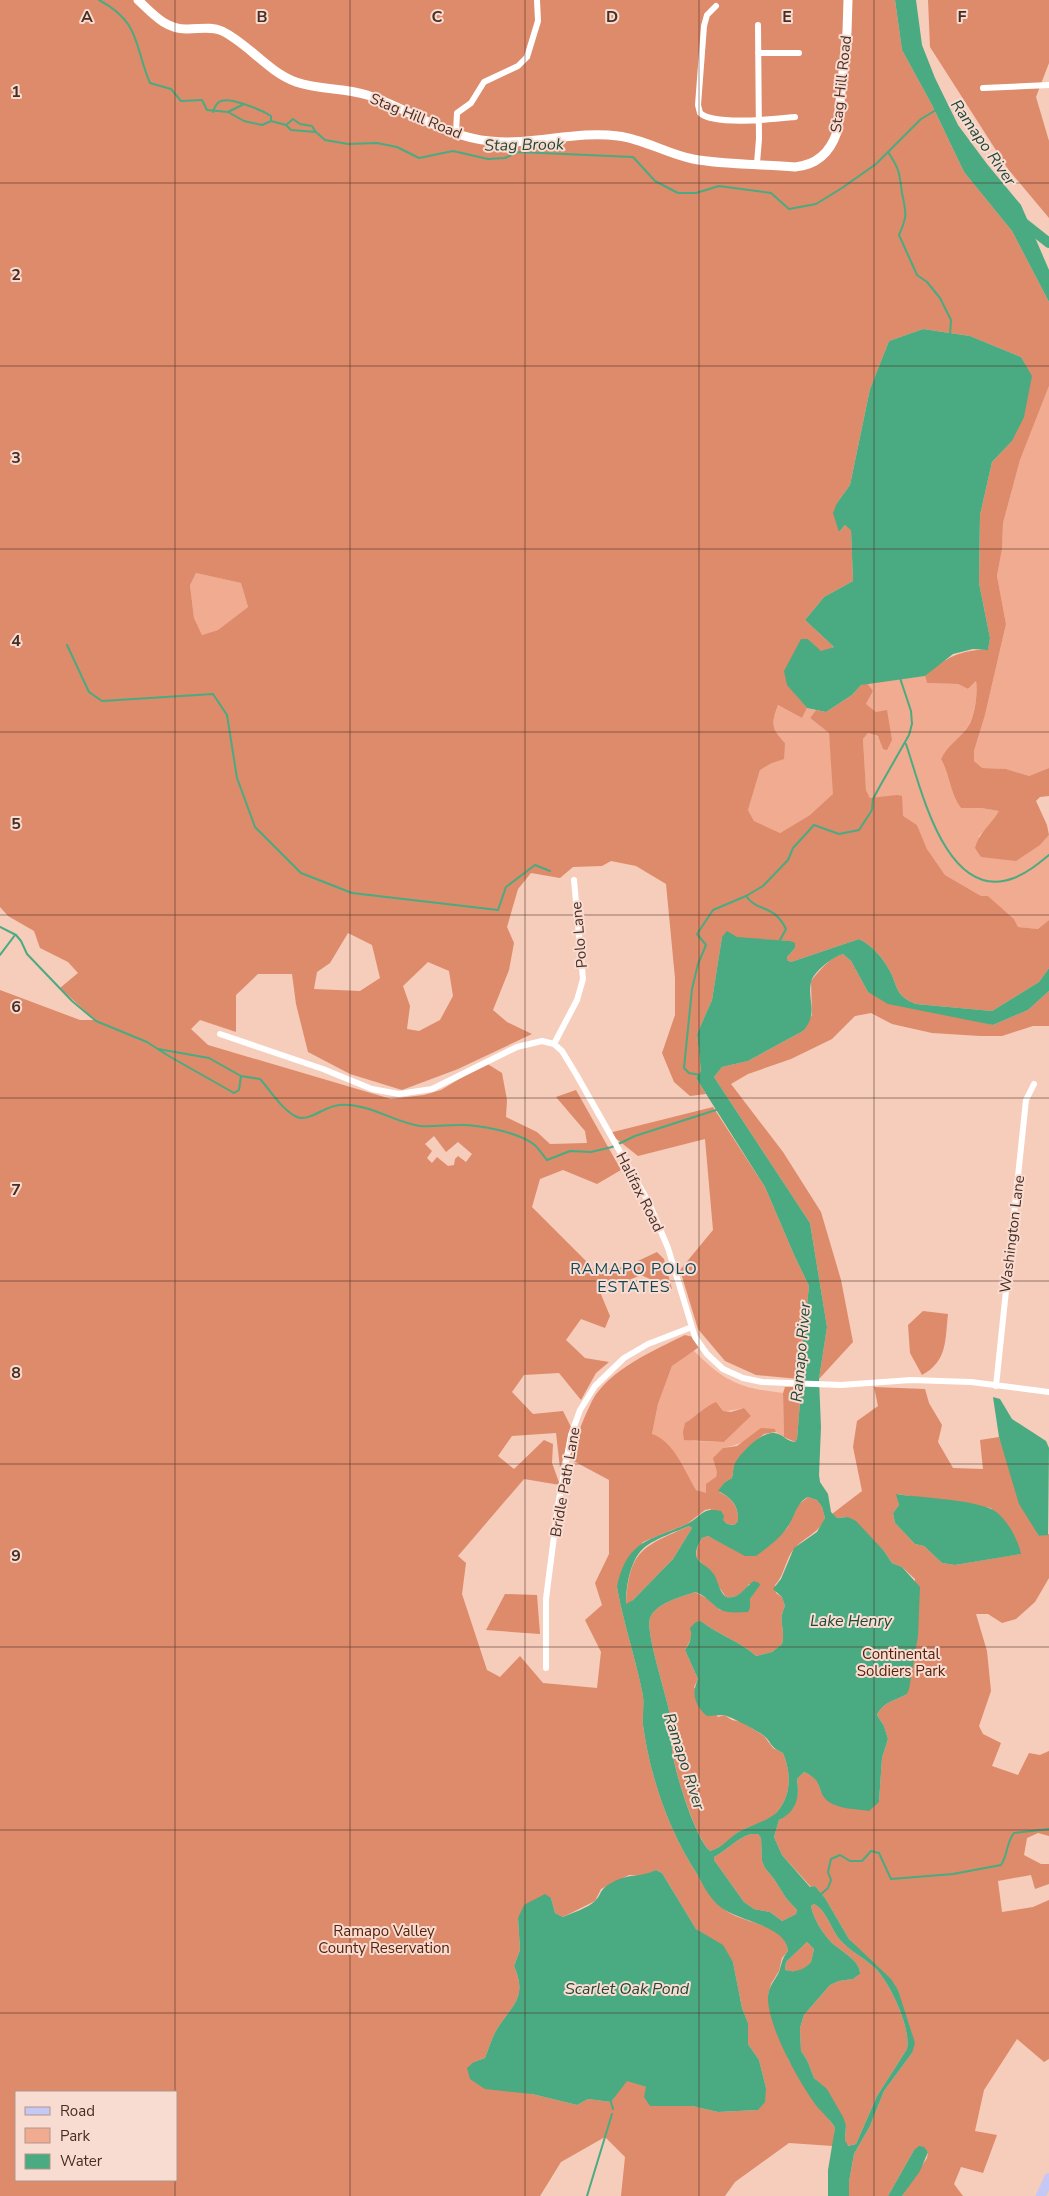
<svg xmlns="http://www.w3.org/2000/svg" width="1049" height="2196" font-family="'Nunito Sans',sans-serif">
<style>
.green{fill:#f0ab90;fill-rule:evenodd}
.forest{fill:#dd8b6a;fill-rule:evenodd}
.water{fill:#4aaa81;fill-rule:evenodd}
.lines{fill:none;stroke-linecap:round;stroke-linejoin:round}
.stream{stroke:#4aaa81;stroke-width:2}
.river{stroke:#4aaa81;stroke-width:10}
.minor{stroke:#fff;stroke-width:6}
.tertiary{stroke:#fff;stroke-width:9}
.primary{stroke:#c5c7f4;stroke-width:10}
.grid{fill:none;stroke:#482d22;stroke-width:1;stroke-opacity:0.55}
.labels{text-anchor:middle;stroke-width:4;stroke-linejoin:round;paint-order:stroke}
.street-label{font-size:15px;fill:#482d22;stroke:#f9dcd1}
.park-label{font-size:15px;fill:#56220b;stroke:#f9dcd1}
.water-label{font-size:16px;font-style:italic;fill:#1f4836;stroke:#f9dcd1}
.neighbourhood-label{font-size:16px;letter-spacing:1px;fill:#124757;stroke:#f9dcd1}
.grid-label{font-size:16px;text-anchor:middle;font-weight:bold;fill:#482d22;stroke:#f9dcd1;stroke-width:4;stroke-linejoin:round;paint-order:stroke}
</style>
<rect width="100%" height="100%" fill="#f6ccbb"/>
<path class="green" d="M1049 386V768L1029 776 1006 769 981 768 974 761V751L985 715 1006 624 997 576 1002 549 1003 523 1020 460Z
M196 573 241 583 248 607 218 630 202 635 194 618 190 584Z
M925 676 927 683 958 684 968 689 976 681C978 691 975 716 968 726 960 738 948 745 941 759 950 775 950 794 961 808H981L1000 811 993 821 978 837 1040 845 1049 835V920L1038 929 1018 927 1014 919 988 896H981L945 875 927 849 917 825 870 798 866 790 863 739 868 733 879 737 883 749 876 712 866 704 873 691 867 683Z
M778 705 802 718 807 708 816 710 810 718 829 733 834 794 810 815 780 833 754 821 748 810 760 770 772 763 785 743C771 728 771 724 778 705Z
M693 1350C725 1382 739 1388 783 1393L784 1437 776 1432 775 1429C758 1435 741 1445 723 1448L716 1477 706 1494 696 1490 652 1434 658 1404 672 1366ZM744 1408 751 1416 724 1442 693 1441 685 1423 695 1417Z"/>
<path class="forest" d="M0 0H895L902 50 932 105 964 172 1012 231 1049 302V386L1020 460 1003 523 1002 549 997 576 1006 624 985 715 974 751V761L982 768 1006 769 1029 776 1049 768V796L1040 797 1036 801 1047 825 1049 835 1040 845 1016 861 981 857 975 848C979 832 991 825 999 811L981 808H961C950 794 950 775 941 759 948 744 962 737 969 725 975 715 978 692 976 681L968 689 958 684 927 683 925 676C947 656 960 651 988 649L990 638 979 583 980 515 992 462 1012 441 1026 366 1021 357 970 336 923 329 889 341 870 389 850 485 837 503 839 532 845 525 851 529 853 581 824 597 805 620 834 647 821 652 808 639 787 684 807 708 802 718 778 705C771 724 771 728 785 743L784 759 772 763 760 770 748 810 754 821 780 833 810 815 833 794 829 733 810 718 816 710 826 712 852 695 861 685 867 683 873 691 866 704 876 712 887 710 892 740 887 750 883 749 878 736 868 733 863 739 866 790 870 798 897 795 902 796 903 816 917 825 927 849 945 875 981 896H988L1014 919 1018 927 1038 929 1049 920V968L1039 982 992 1011 916 1004C895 996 898 987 890 971 882 957 873 946 859 939L791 962 787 960V957L795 948 789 941 722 937 712 1000 697 1034 701 1071 696 1078 706 1094 690 1096 674 1082 662 1053 675 1015V978L666 884 636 866 611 861 602 866 573 867 560 878 531 873 518 889 507 927 514 943 509 970 493 1010 507 1022 532 1034 458 1069 402 1090 350 1074 308 1052 296 1004 292 974H258L236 995V1032L200 1020 191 1029 208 1045 391 1099 424 1095 441 1090 486 1063 502 1073 507 1100 506 1117 537 1132 550 1144 587 1143 585 1131 556 1097 576 1090 621 1170 597 1184 563 1170 540 1179 532 1207 594 1269 625 1267 657 1252 664 1259 672 1289 641 1275 600 1292 610 1316 605 1328 581 1319 566 1340 585 1358 609 1362 596 1373 581 1400 559 1373 524 1375 512 1392 533 1414 563 1411 572 1429 560 1468 556 1433 512 1436 498 1456 514 1469 544 1440 553 1444 552 1463 560 1485 524 1479 458 1556 466 1563 462 1594 487 1670 500 1677 520 1656 543 1683 597 1688 601 1652 585 1620 602 1605 595 1583 609 1554V1480L568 1458C576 1439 583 1419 592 1401 608 1370 655 1350 685 1335L693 1337 699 1347 672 1366 658 1404 652 1434C674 1441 685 1472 696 1490L706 1493V1484L716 1477 717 1472 713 1458 723 1448 737 1446 761 1428 775 1429 776 1432 764 1434 744 1451 734 1466 732 1478 725 1482 719 1492C731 1497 739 1507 738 1521L734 1525 727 1524 710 1509 705 1510 687 1524 643 1542 617 1587C623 1622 635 1656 642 1691 645 1702 642 1714 643 1725 650 1777 669 1831 697 1874 705 1888 714 1902 728 1912 746 1924 786 1924 788 1951L782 1958 779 1971 771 1984 768 1995 774 2022 789 2061 835 2128 833 2146 789 2143 735 2182 725 2196H621L625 2157 605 2137 561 2162 540 2196H0V990L80 1020H95L60 988 78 973 68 962 40 948 34 931 8 916 0 907ZM196 573 241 583 248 607 218 630 202 635 194 618 190 585ZM348 933 372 945 380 978 360 991 314 989 317 972 330 963ZM428 962 449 971 453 996 440 1020 419 1031 407 1029 410 1006 403 986ZM434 1136 446 1152 458 1142 472 1154 466 1162 458 1156 455 1159 454 1165 448 1166 437 1157 432 1163 427 1158 432 1151 425 1144ZM656 1870 662 1873 696 1929 708 1937 733 1962 742 2008 748 2023V2044L759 2060 766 2088 758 2110 718 2112 692 2106H650L646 2087 626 2080 611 2102 588 2099 577 2105 532 2094 474 2062 485 2058C489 2048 492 2037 497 2029 512 2005 528 1998 514 1966L520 1950 518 1918 551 1898 555 1913 563 1917 595 1901 601 1889 629 1875 643 1876ZM16 2092H176V2180H16Z
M928 0H1049V63L1036 97 1049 141V218L1008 169 930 47Z
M843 954 851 961 868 992 993 1025 1028 1010 1049 991V1026H1033L1002 1036H980L932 1033 892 1024 871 1013 855 1016 832 1039 791 1059 748 1074 731 1084 783 1152 821 1212 841 1280 853 1342 819 1379 827 1327 810 1223 714 1077 722 1067 748 1061 803 1031 812 1015 811 981C820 970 829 958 843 954Z
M713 1107 765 1187 795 1257 809 1286 799 1379 756 1375 725 1361 698 1329 680 1270 713 1230 705 1139 638 1156 609 1133Z
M923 1311 948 1314C945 1339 948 1361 922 1375L910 1353 908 1325Z
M785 1387H800L801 1390 797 1439 795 1442 784 1437 783 1393Z
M874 1387 925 1389 929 1403 942 1425 938 1442 953 1468 983 1469 980 1440 999 1437 1009 1466 1039 1536 1049 1534V1578L1035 1602 1016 1619 1002 1623 988 1614H976L987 1651 991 1691 979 1726 983 1734 1001 1743 992 1766 1018 1775 1029 1753 1040 1755 1049 1751V1836L1038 1833 1027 1838 1024 1855 1041 1864H1049V1884L1035 1889 1031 1875 998 1881 1002 1912 1033 1907 1049 1900V2059L1044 2062 1017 2039 984 2090 975 2131 997 2135 983 2173 961 2167 954 2184 963 2196H902L927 2158 928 2152 924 2148 914 2150 888 2196H849V2182L854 2154 870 2126 884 2091 912 2053 898 1990 849 1939 825 1898 815 1886 811 1887 782 1855 774 1837 779 1820C795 1812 800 1797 797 1779L804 1772C815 1777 818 1780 821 1792L879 1802 882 1758 888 1739 884 1726 877 1715C884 1701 895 1701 907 1694L915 1579 902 1567 892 1563 884 1551 848 1517 837 1518 832 1514 862 1491 853 1447 857 1421 878 1406ZM897 1494 991 1508 1020 1554 955 1565 942 1563 924 1546 915 1544 895 1523 893 1513 899 1505Z
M716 1402 723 1411 731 1412 744 1408 751 1416 724 1442 684 1440 683 1432 685 1423C697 1416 704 1407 716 1402Z
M808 1497 817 1500 822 1507 825 1518C819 1534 805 1536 795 1548 785 1558 785 1575 775 1585L776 1593 782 1597 785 1606C777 1623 786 1627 782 1644L772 1652 756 1656C740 1641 718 1635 701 1621 694 1631 691 1640 685 1650L698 1679 694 1687 718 1717 724 1715 732 1720 742 1722 764 1736 773 1748 783 1753C791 1772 792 1795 777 1812 769 1821 753 1825 742 1830 730 1837 724 1847 710 1851 695 1837 674 1770 672 1749 671 1737 672 1726 670 1715 667 1696 645 1632 650 1618 656 1603 681 1597 695 1592L708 1599 720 1610 750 1608V1599L759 1585 749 1584C743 1593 737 1598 726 1597L717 1584 715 1577 697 1558C695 1551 699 1544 702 1538L708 1536 734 1549 769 1546 788 1527 798 1505Z
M689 1526 692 1528 673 1559 633 1600 626 1605C629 1549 643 1547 689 1526Z
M505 1594 537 1595 540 1634 486 1630Z
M751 1834H758L761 1838 762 1861 765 1868 774 1879 786 1898 797 1910 796 1914 782 1921 770 1912 754 1909 744 1902 714 1860V1857C727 1850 737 1838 751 1834Z
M814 1904C828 1911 831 1932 843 1943 853 1953 866 1959 876 1969 891 1985 911 2028 907 2049L877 2096 856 2144 847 2146 845 2140 846 2125 827 2090 814 2078 807 2060 801 2051 800 2028 804 2015 830 1985 839 1981 853 1979 860 1974C861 1961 841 1951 832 1943 823 1934 813 1918 811 1906Z
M807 1942 814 1949 811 1962C804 1971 795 1973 785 1970L786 1962Z"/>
<path class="water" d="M895 0H916L922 45 935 78 958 125 987 164 1021 205 1049 270V302L1012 231 964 172 932 105 902 50Z
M923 329 970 336 1021 357 1032 376 1024 417 1012 441 992 462 980 515 979 583 990 638 988 650 973 649 953 654 925 676 861 685 852 695 826 712 807 708 787 685 784 671 801 639H808L821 651 834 647 805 620 824 597 853 581 851 530 845 525 839 532 833 513 837 503 850 485 870 389 889 341Z
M727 931 737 937 790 941 795 943V948L787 957V960L791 962 859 939C873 946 882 957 890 971 898 987 895 996 916 1004L992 1011 1039 982 1049 968V991L1028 1010 993 1025 888 1004 868 992 851 961 843 954C833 957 814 971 811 982 807 1001 819 1013 803 1031L748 1061 722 1067 714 1077 810 1223 827 1327 819 1379 821 1427 819 1475 820 1482 828 1494 831 1512 837 1518 848 1517 856 1521 884 1551 892 1563 902 1567 920 1587 918 1636 909 1689 907 1694C895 1701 884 1701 877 1715L884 1726 888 1739 882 1758 879 1802 869 1811C857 1809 839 1809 829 1802 815 1791 825 1781 804 1772L797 1779C800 1798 796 1812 779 1820L774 1837 782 1855 810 1887 815 1886 825 1898 849 1939 891 1979 898 1990 915 2043 912 2053 884 2091 870 2126 854 2154 849 2182V2196H828V2170L835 2128C830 2118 819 2111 813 2101 797 2078 767 2025 768 1996 769 1986 775 1980 779 1972 782 1963 782 1958 788 1951 786 1924 736 1922 718 1905 709 1897 703 1885 697 1874 669 1831 650 1777 643 1725 642 1714 645 1702 642 1691 635 1656 623 1622 617 1587 627 1540 649 1541 687 1524 703 1516 701 1507 721 1511L724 1516 723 1520 727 1524 734 1525 738 1521C739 1506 731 1497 718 1491L725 1482 732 1478C733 1474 733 1469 734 1466 738 1454 762 1431 774 1433 782 1433 787 1442 795 1442L797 1439 801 1390 799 1379 809 1286 795 1257 765 1187 696 1078 701 1071 697 1034 712 1000 722 937ZM808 1497 817 1500 822 1507 825 1518 817 1532 794 1548 781 1579 773 1589 782 1597 785 1606C777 1623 786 1627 782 1644L772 1652 756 1656C740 1641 718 1635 701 1621L696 1622 690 1628C693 1636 690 1643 685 1650L698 1679C691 1694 695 1706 707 1716 712 1716 718 1715 723 1715 730 1716 756 1730 763 1735 773 1743 768 1746 783 1753 791 1772 792 1795 777 1812 769 1820 753 1825 742 1830 730 1836 724 1847 710 1851 695 1838 674 1770 672 1749 671 1737 672 1726 670 1715 667 1696 645 1632 650 1618 656 1603 681 1597 695 1592 705 1595 711 1603 719 1609 728 1614 738 1612 748 1612L750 1608V1599L760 1585 759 1583 754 1581C743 1588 741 1599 726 1597 717 1589 719 1579 712 1572 708 1566 696 1562 696 1554 696 1548 700 1542 702 1538L708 1536 745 1556H756C767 1548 778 1540 786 1529 795 1519 795 1503 808 1497ZM689 1526 692 1528 673 1559 633 1600 626 1604C626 1586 630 1558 646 1546 659 1537 675 1532 689 1526ZM751 1834H758L761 1838 762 1861 765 1868 774 1879 786 1898 797 1910 796 1914 782 1921 770 1912 754 1909 744 1902 714 1860V1857C727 1850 737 1838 751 1834ZM814 1904C828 1911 831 1932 843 1943 853 1953 866 1959 876 1969 891 1985 911 2028 907 2049L877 2096 856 2144 848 2146 845 2140 846 2125 843 2117 827 2089 814 2078 807 2060 801 2051 800 2028 804 2015 830 1985 839 1981 853 1979 860 1974C861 1961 841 1951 832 1943 823 1934 813 1918 811 1906ZM807 1942 814 1949 811 1962C804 1970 795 1973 785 1970L786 1962Z
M993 1397 1000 1399 1012 1419 1046 1441 1049 1448 1048 1535 1039 1536 1019 1504 999 1437Z
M896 1494C924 1498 964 1499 989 1508 1005 1514 1018 1539 1021 1554L955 1565 942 1563 924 1546 915 1544 895 1523 893 1513 899 1505Z
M656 1870 662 1873 696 1929 723 1945 733 1962 742 2008 748 2023V2044L759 2060 766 2088 765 2102 758 2110 718 2112 692 2106H650L644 2097 646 2087 627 2081 611 2102 588 2099 577 2105 532 2094 485 2089 470 2079 467 2068 474 2062 485 2058C489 2048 492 2037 497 2029 512 2005 528 1998 514 1966L520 1950 518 1918 524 1905 545 1894 551 1898 555 1913 563 1917C572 1913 588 1908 595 1901 603 1893 598 1890 613 1882 630 1873 639 1878 656 1870Z
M919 2146 924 2147 928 2152 920 2171 902 2196H888L914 2150Z"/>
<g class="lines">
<path class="stream" d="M99 0C141 22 134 46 150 83L171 89 181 101 202 100 207 110 228 112 244 121 262 125 271 121 286 125 291 130 316 132 325 140 348 144 377 143 397 147 419 158 453 151 488 159 505 158 518 152 633 157 655 181 678 193H696L719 186 771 193 789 209 816 204 842 188 876 164 921 119 936 110
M213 112C214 109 216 104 219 102 228 95 263 111 271 116V121
M228 112 244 104
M286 125 293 119 300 124 312 126 315 131
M888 152C900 170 899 172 902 193 906 213 908 215 899 235L917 275 927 282 940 298 951 320 950 335
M67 645 89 692 102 701 213 694 227 715 237 778 255 827 301 873 352 893 498 910 506 887 535 865 550 871
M906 744C921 788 946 904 1014 878 1027 873 1038 864 1049 855
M746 896C758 913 773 903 786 929L780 940
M0 927 16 935 21 941 27 954 72 1001 96 1021 147 1042 167 1055 234 1093 239 1090 241 1076
M0 955 15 935
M158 1049 209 1058 241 1076 260 1079C271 1091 282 1110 297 1117 310 1122 326 1105 340 1105 369 1103 393 1122 420 1126 433 1127 446 1125 458 1125 477 1124 516 1132 532 1143 538 1147 542 1154 547 1160L570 1151 591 1152 612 1147 635 1136 716 1110
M700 1075 689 1073 684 1068 692 989 698 964 706 945 697 934 713 910 746 896 763 886 788 860 793 848 814 825 839 834 859 830 872 810 873 799 880 786 909 735 912 724 911 711 900 678
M821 1894 828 1888 831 1880 828 1872 831 1859 840 1855 850 1861H862L871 1851 879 1853 891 1879 953 1874 1001 1865C1008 1855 1006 1843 1014 1833L1049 1829
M611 2102 613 2109
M587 2196 612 2114"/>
<path class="river" d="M1020 220 1049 243"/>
<path class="minor" d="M716 6 707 15 704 26 698 105 700 113C714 126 775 119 795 117
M758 53H799
M983 88 1049 85
M456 133 457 113 471 103 484 82 518 66 527 57 538 21 537 0
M757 163 759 139 758 25
M220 1034 323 1069 372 1089 399 1094 432 1089 517 1047 542 1041 554 1044 562 1051 576 1074 649 1203 668 1248 695 1337 707 1354 723 1369 743 1378 762 1382 841 1385 911 1380 971 1382 1049 1392
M554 1044 577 1000 583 979 574 880
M996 1386 1026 1100 1034 1084
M546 1668V1599L558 1505 571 1435 580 1410 595 1386 624 1358 648 1344 692 1327"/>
<path class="tertiary" d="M138 0C153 14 166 30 188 29 200 29 211 26 222 31 249 44 268 72 296 82 319 90 344 88 367 95 408 108 445 137 490 141 532 146 576 130 618 136 644 139 667 154 693 159 725 165 762 164 795 167 816 165 830 153 837 132L847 32 848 0"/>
<path class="primary" d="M1041 2196 1049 2178"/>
</g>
<path class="grid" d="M175 0V2092M350 0V2196M525 0V2196M699 0V2196M874 0V2196M0 183H1049M0 366H1049M0 549H1049M0 732H1049M0 915H1049M0 1098H1049M0 1281H1049M0 1464H1049M0 1647H1049M0 1830H1049M0 2013H1049M175 2180V2196"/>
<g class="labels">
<g class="street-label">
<text transform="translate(841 84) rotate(-84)" y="5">Stag Hill Road</text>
<text transform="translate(416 116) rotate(22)" y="5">Stag Hill Road</text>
<text transform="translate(579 935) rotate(-95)" y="5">Polo Lane</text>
<text transform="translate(640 1192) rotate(63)" y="5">Halifax Road</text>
<text transform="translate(1012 1234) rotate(-83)" y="5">Washington Lane</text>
<text transform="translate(565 1482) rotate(-80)" y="5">Bridle Path Lane</text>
</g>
<g class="park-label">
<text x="901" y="1659">Continental<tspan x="901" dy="17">Soldiers Park</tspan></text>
<text x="384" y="1936">Ramapo Valley<tspan x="384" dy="17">County Reservation</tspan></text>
</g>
<g class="water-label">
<text transform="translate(984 142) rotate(55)" y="6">Ramapo River</text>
<text transform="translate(524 144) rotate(-1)" y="6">Stag Brook</text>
<text transform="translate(800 1352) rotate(-85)" y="6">Ramapo River</text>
<text x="851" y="1626">Lake Henry</text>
<text transform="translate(685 1761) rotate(72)" y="6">Ramapo River</text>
<text x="627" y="1994">Scarlet Oak Pond</text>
</g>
<g class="neighbourhood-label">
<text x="634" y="1274">RAMAPO POLO<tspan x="634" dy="18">ESTATES</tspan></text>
</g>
</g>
<g class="grid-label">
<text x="87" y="22">A</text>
<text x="262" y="22">B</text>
<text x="437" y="22">C</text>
<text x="612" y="22">D</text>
<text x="787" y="22">E</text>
<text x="962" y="22">F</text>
<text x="16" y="97">1</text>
<text x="16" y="280">2</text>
<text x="16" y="463">3</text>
<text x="16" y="646">4</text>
<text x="16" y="829">5</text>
<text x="16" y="1012">6</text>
<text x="16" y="1195">7</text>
<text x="16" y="1378">8</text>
<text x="16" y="1561">9</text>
</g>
<rect x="15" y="2091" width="162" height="90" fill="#f9dcd1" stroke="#b2968b"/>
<rect x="25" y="2107" width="25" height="8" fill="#c5c7f4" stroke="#b2968b"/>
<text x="60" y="2116" font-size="15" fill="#482d22">Road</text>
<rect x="25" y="2128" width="25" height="15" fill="#f0ab90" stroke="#b2968b"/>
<text x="60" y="2141" font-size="15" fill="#482d22">Park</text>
<rect x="25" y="2154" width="25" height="15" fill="#4aaa81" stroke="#b2968b"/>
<text x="60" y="2166" font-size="15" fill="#482d22">Water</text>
</svg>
